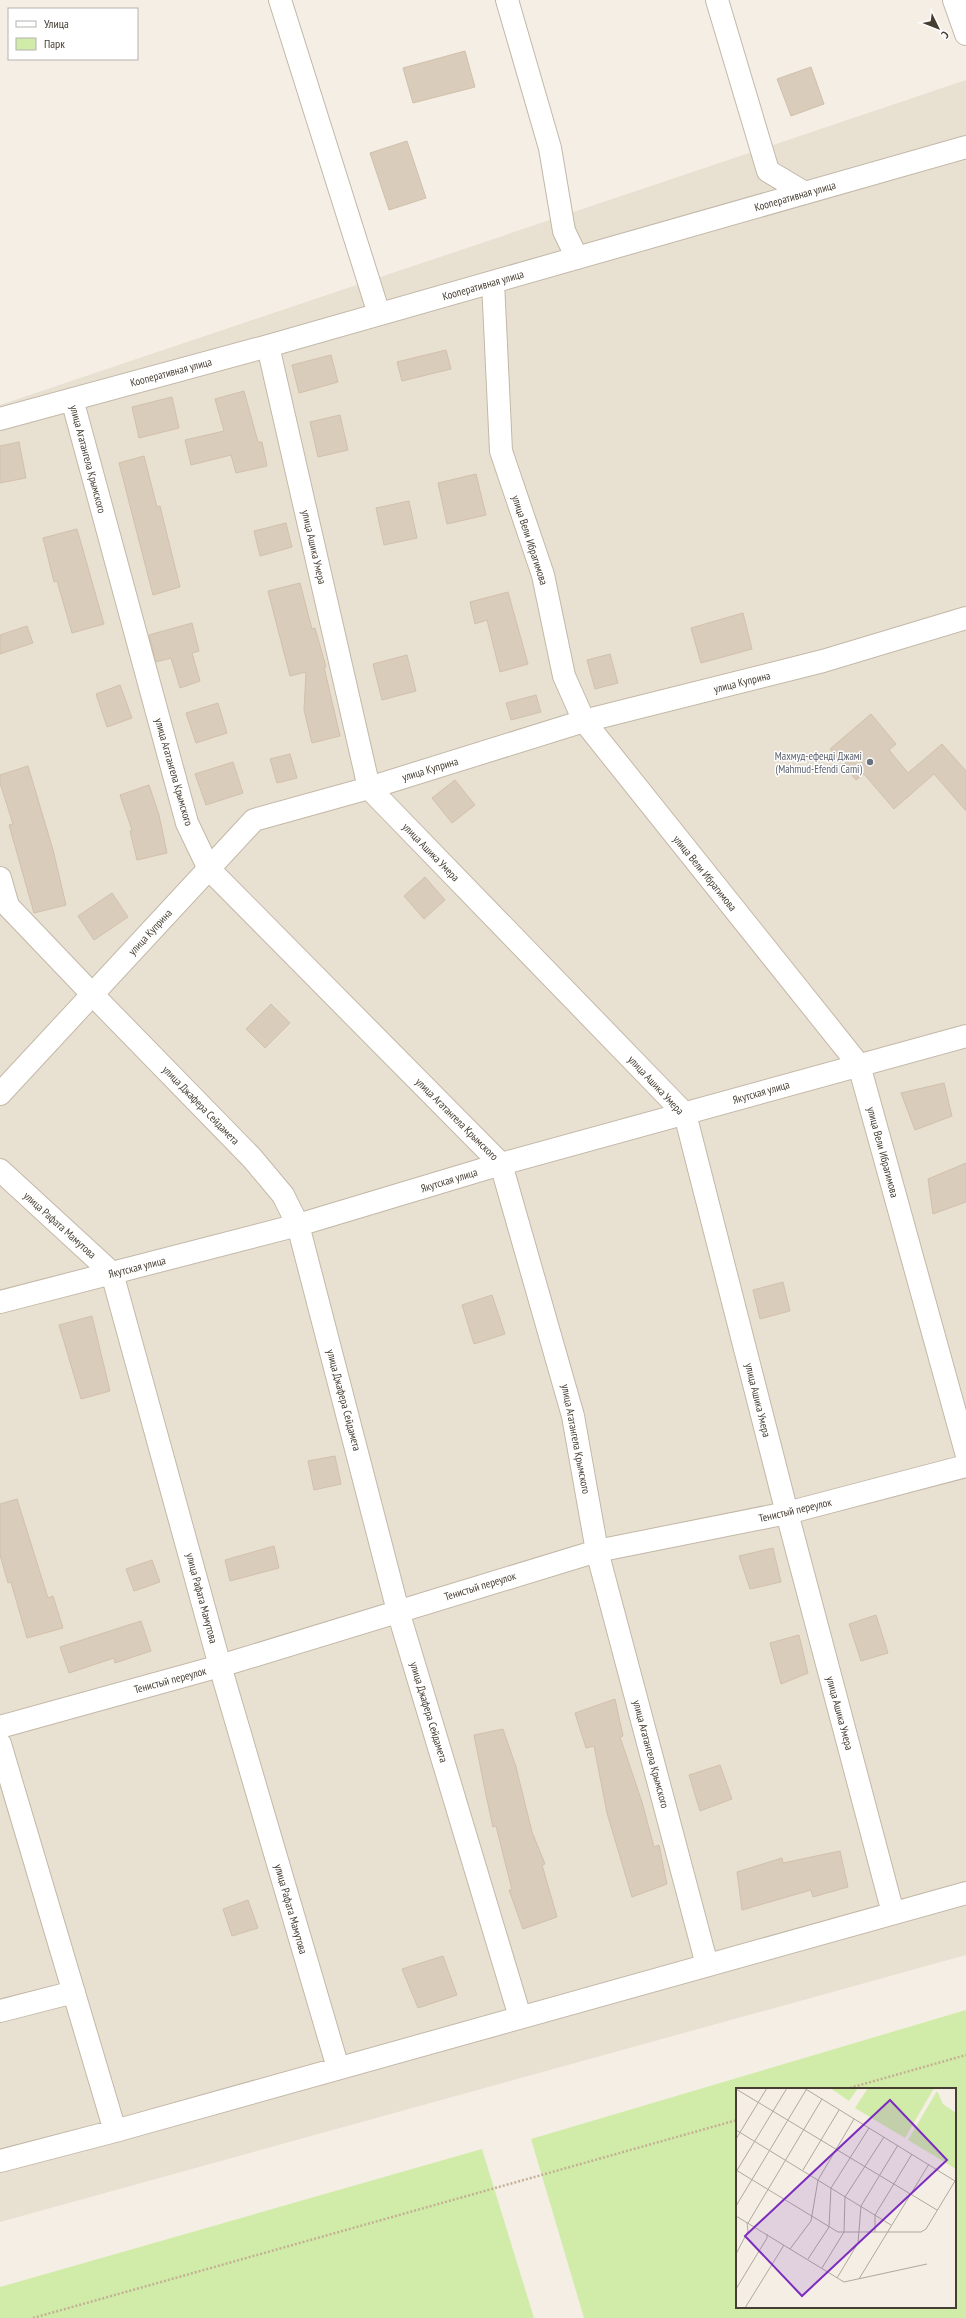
<svg xmlns="http://www.w3.org/2000/svg" width="966" height="2318" font-family="'PT Sans Narrow',sans-serif">
<style>
.residential{fill:#e8e0d1}
.green{fill:#d1eca8;fill-rule:evenodd}
.building{fill:#d9ccbb;stroke:#d2c0aa}
.lines{fill:none;stroke-linecap:round;stroke-linejoin:round}
.minor-casing{stroke:#c3b8a8;stroke-width:24}
.path{stroke:#c3b095;stroke-width:2.5;stroke-dasharray:2 2;stroke-linecap:butt}
.minor{stroke:#fff;stroke-width:22}
.worship-dot{fill:#6b7280;stroke:#fff;stroke-width:1.5}
.labels{text-anchor:middle;stroke-width:3;stroke-linejoin:round;paint-order:stroke}
.street-label{font-size:11px;fill:#463e33;stroke:#fff}
.worship-label{font-size:11px;fill:#5b616d;stroke:#fff;text-anchor:end}
.inset-road{fill:none;stroke:#aea89d;stroke-width:1}
.view{fill:#7b2cbf;fill-opacity:0.15;stroke:#7b2cbf;stroke-width:2}
.inset-edge{fill:none;stroke:#463e33;stroke-width:2}
</style>
<rect width="100%" height="100%" fill="#f4eee4"/>
<path class="residential" d="M966 80V1955L0 2222V405Z"/>
<path class="green" d="M966 2010V2318H584L531 2139ZM737 2089H955V2307H737Z
M482 2149 534 2318H0V2287Z"/>
<path class="building" d="M465 51 475 87 413 103 403 68Z
M811 67 824 104 791 116 777 79Z
M407 141 426 198 389 210 370 153Z
M446 350 451 369 402 381 397 362Z
M331 355 338 382 299 393 292 365Z
M244 391 258 442H262L267 466 236 473 231 455 191 465 185 440 224 431 215 399Z
M172 397 179 428 139 438 132 407Z
M340 415 348 450 318 457 310 422Z
M19 442 26 478 0 483V446Z
M144 456 157 507 160 506 180 587 153 595 119 463Z
M476 474 486 515 447 524 438 483Z
M409 501 417 538 384 545 376 508Z
M286 523 292 547 260 556 254 531Z
M77 529 104 624 72 633 57 581 54 582 43 538Z
M300 583 312 629 315 628 326 667H324L340 736 312 743 304 710 306 672 290 676 268 591Z
M508 592 528 664 500 672 487 620 475 624 470 602Z
M743 613 752 649 701 663 691 628Z
M192 623 199 651 192 653 200 681 180 688 171 658 156 662 149 635Z
M27 626 33 643 0 654V635Z
M610 654 618 683 595 689 587 660Z
M407 655 416 691 382 700 373 664Z
M120 685 132 718 107 727 96 694Z
M536 695 541 712 511 720 506 703Z
M218 703 227 733 196 743 186 713Z
M871 714 896 744 889 750 908 773 942 744 966 771V811L934 774 894 809 864 774 856 780 830 749Z
M290 754 297 778 277 783 270 759Z
M233 762 243 793 206 805 195 774Z
M28 766 53 850 66 905 34 913 9 825 13 824 0 783V775Z
M455 780 475 805 452 823 432 798Z
M149 785 159 815 167 853 137 860 130 831 132 830 120 795Z
M425 877 445 900 424 919 404 896Z
M112 893 128 917 94 940 78 916Z
M271 1004 290 1023 265 1048 246 1029Z
M944 1083 952 1116 915 1130 901 1093Z
M966 1163V1202L933 1214 928 1179Z
M783 1282 790 1311 760 1319 753 1290Z
M492 1295 505 1334 474 1344 462 1305Z
M92 1316 110 1391 81 1399 59 1325Z
M335 1456 341 1484 314 1490 308 1461Z
M17 1499 48 1598 53 1596 63 1628 27 1638 11 1582 8 1583 0 1555V1504Z
M274 1546 279 1568 230 1581 225 1560Z
M773 1548 781 1582 750 1589 739 1556Z
M152 1560 160 1582 134 1591 126 1569Z
M876 1615 888 1653 861 1661 849 1624Z
M141 1621 151 1651 115 1663 114 1658 69 1673 60 1647Z
M799 1635 808 1673 781 1684 770 1643Z
M615 1699 623 1736 620 1737 642 1802 654 1847 659 1845 667 1884 632 1897 607 1813 594 1746 586 1748 575 1713Z
M503 1729 516 1767 532 1832 545 1864 542 1865 557 1917 523 1929 509 1890H512L496 1826 493 1827 486 1795 474 1735Z
M720 1765 732 1799 700 1811 689 1775Z
M840 1851 848 1887 813 1897 811 1890 742 1910 737 1872 782 1858 783 1863Z
M248 1900 258 1928 232 1936 223 1909Z
M443 1956 457 1995 418 2008 402 1969Z"/>
<g class="lines">
<defs>
<path id="minor" d="M280 0 379 314
M507 0 550 148 564 231 577 258
M717 0 768 171 805 193
M954 0 966 34
M493 282 501 451 543 575 564 676 584 721 859 1065 966 1452
M268 346 369 788 685 1114 787 1513 893 1913
M72 399 187 823 209 869 501 1164 573 1416 597 1551 707 1965
M0 419 268 346 966 147
M0 878 8 906 92 994 252 1158 283 1195 298 1225 398 1611 520 2017
M0 1094 254 820 369 788 584 721 823 661 966 618
M0 1170 112 1273 220 1666 338 2068
M0 1302 298 1225 501 1164 966 1036
M0 1727 220 1666 597 1551 787 1513 966 1466
M0 1744 115 2131
M0 2011 74 1992
M0 2161 115 2131 966 1893"/>
</defs>
<use href="#minor" class="minor-casing"/>
<path class="path" d="M846 2089 966 2055
M33 2318 737 2120"/>
<use href="#minor" class="minor"/>
</g>
<circle class="worship-dot" cx="870" cy="762" r="4"/>
<g class="labels">
<g class="street-label">
<text transform="translate(795 196) rotate(-16)" y="4">Кооперативная улица</text>
<text transform="translate(483 285) rotate(-16)" y="4">Кооперативная улица</text>
<text transform="translate(171 372) rotate(-15)" y="4">Кооперативная улица</text>
<text transform="translate(88 459) rotate(75)" y="4">улица Агатангела Крымского</text>
<text transform="translate(530 540) rotate(72)" y="4">улица Вели Ибрагимова</text>
<text transform="translate(314 547) rotate(77)" y="4">улица Ашика Умера</text>
<text transform="translate(742 682) rotate(-14)" y="4">улица Куприна</text>
<text transform="translate(430 769) rotate(-17)" y="4">улица Куприна</text>
<text transform="translate(174 772) rotate(74)" y="4">улица Агатангела Крымского</text>
<text transform="translate(431 852) rotate(46)" y="4">улица Ашика Умера</text>
<text transform="translate(705 873) rotate(51)" y="4">улица Вели Ибрагимова</text>
<text transform="translate(150 932) rotate(-47)" y="4">улица Куприна</text>
<text transform="translate(656 1085) rotate(47)" y="4">улица Ашика Умера</text>
<text transform="translate(761 1092) rotate(-16)" y="4">Якутская улица</text>
<text transform="translate(201 1105) rotate(46)" y="4">улица Джафера Сейдамета</text>
<text transform="translate(457 1119) rotate(45)" y="4">улица Агатангела Крымского</text>
<text transform="translate(883 1152) rotate(75)" y="4">улица Вели Ибрагимова</text>
<text transform="translate(449 1180) rotate(-17)" y="4">Якутская улица</text>
<text transform="translate(60 1225) rotate(42)" y="4">улица Рафата Мамутова</text>
<text transform="translate(137 1267) rotate(-14)" y="4">Якутская улица</text>
<text transform="translate(344 1400) rotate(75)" y="4">улица Джафера Сейдамета</text>
<text transform="translate(758 1400) rotate(76)" y="4">улица Ашика Умера</text>
<text transform="translate(576 1439) rotate(79)" y="4">улица Агатангела Крымского</text>
<text transform="translate(795 1510) rotate(-13)" y="4">Тенистый переулок</text>
<text transform="translate(480 1586) rotate(-17)" y="4">Тенистый переулок</text>
<text transform="translate(202 1598) rotate(75)" y="4">улица Рафата Мамутова</text>
<text transform="translate(170 1680) rotate(-15)" y="4">Тенистый переулок</text>
<text transform="translate(429 1712) rotate(73)" y="4">улица Джафера Сейдамета</text>
<text transform="translate(840 1713) rotate(75)" y="4">улица Ашика Умера</text>
<text transform="translate(651 1754) rotate(75)" y="4">улица Агатангела Крымского</text>
<text transform="translate(291 1909) rotate(74)" y="4">улица Рафата Мамутова</text>
</g>
<g class="worship-label">
<text x="862" y="760">Махмуд-ефенді Джамі<tspan x="862" dy="13">(Mahmud-Efendi Cami)</tspan></text>
</g>
</g>
<g transform="translate(736 2088)">
<rect width="220" height="220" fill="#f4eee4"/>
<path d="M94 0H122L113 13ZM132 0H198L169 50 119 20ZM201 3 207 16 220 25V81L172 52Z" fill="#d1eca8"/>
<path class="inset-road" d="M0 1 201 122M0 42 155 137M0 51 31 0M0 82 102 144H185L190 141 219 93 68 0M67 82 103 22M0 84 51 0M0 118 70 2M0 128 108 194 191 176M12 135 86 11M139 144V127L176 66M54 161 75 133 82 92 118 31M0 166 12 143 11 135M72 171 93 139 95 100 133 40M86 180 108 144 109 109 148 49M101 190 122 155 125 118 162 57M123 191 193 76M0 201 31 150V146M9 220 48 157"/>
<path class="view" d="M154 12 211 72 66 208 9 148Z"/>
<rect width="220" height="220" class="inset-edge"/>
</g>
<rect x="8" y="8" width="130" height="52" fill="#ffffff" stroke="#b5b2ad"/>
<rect x="16" y="21" width="20" height="6" fill="#ffffff" stroke="#b5b2ad"/>
<text x="44" y="28" font-size="12" fill="#463e33">Улица</text>
<rect x="16" y="38" width="20" height="12" fill="#d1eca8" stroke="#b5b2ad"/>
<text x="44" y="48" font-size="12" fill="#463e33">Парк</text>
<g transform="translate(938 28) rotate(133)" stroke="#ffffff" stroke-width="3" paint-order="stroke">
<path d="M0-3L7 15L0 10L-7 15Z" fill="#463e33"/>
<text y="-6" font-size="11" font-weight="bold" text-anchor="middle" fill="#463e33">С</text>
</g>
</svg>
